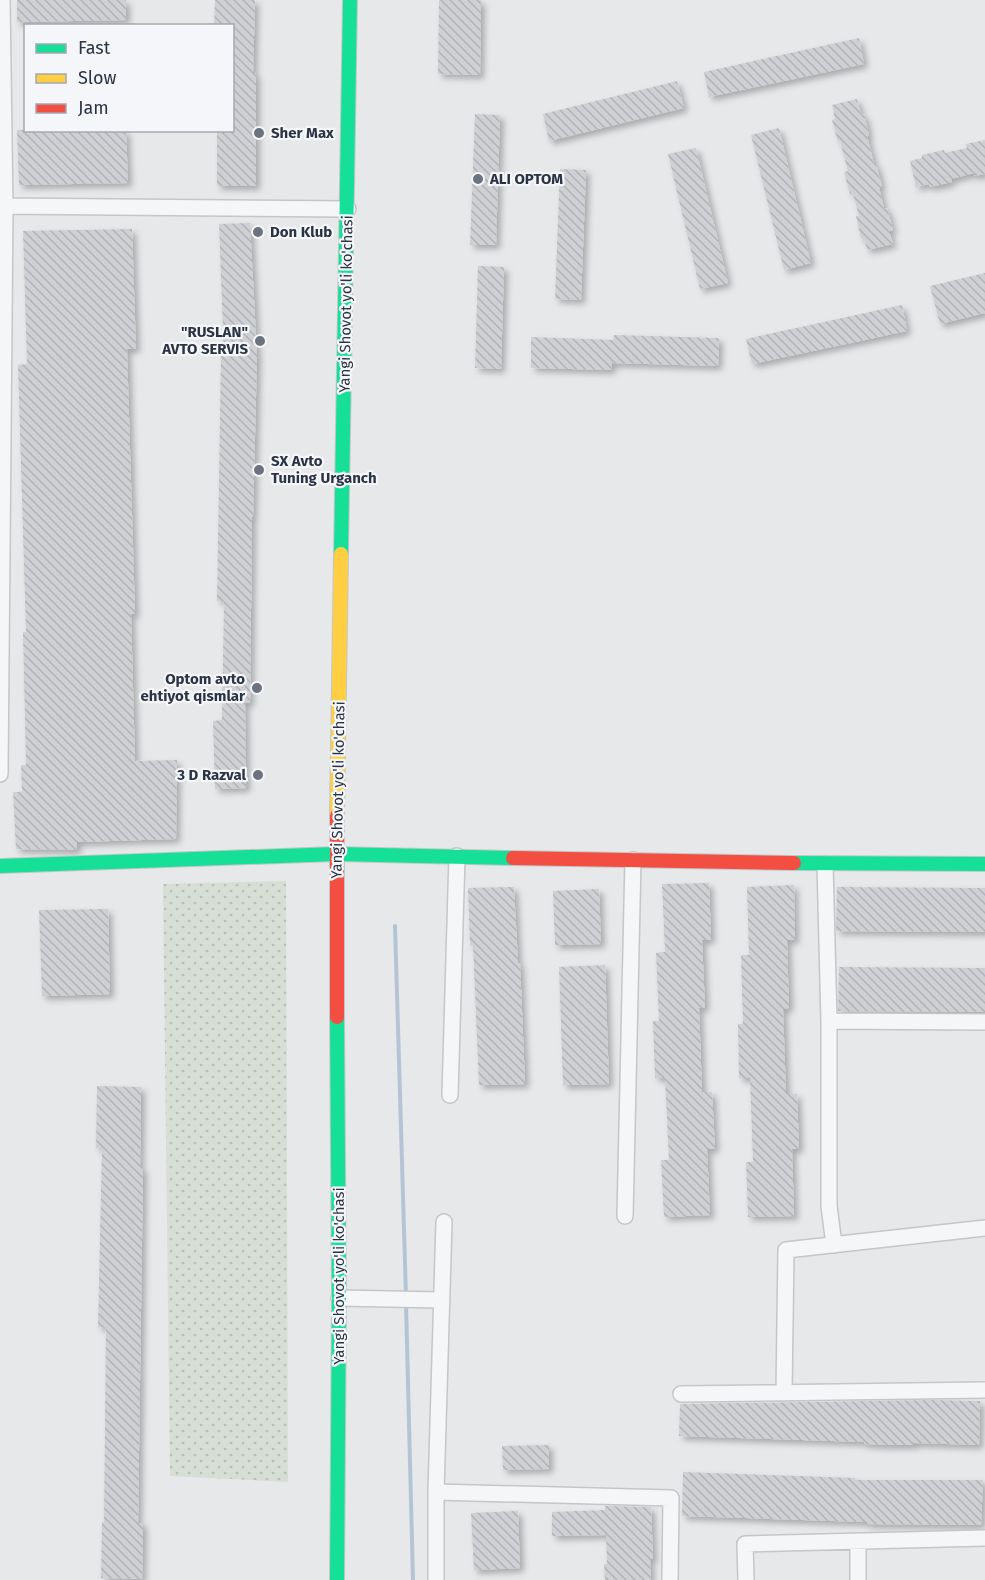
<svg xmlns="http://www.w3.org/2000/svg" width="985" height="1580" font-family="'Fira Sans',sans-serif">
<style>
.grass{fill:url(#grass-dots)}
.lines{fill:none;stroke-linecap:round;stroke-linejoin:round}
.stream{stroke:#b4c4d5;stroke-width:4}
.building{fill:url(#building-back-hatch);filter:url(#shadow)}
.street-casing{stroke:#c4c6c8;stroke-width:18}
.fast-casing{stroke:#c4c6c8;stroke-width:16}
.slow-casing{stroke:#c4c6c8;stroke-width:16}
.jam-casing{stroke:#c4c6c8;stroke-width:16}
.street{stroke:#f5f6f7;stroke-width:15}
.fast{stroke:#16e098;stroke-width:14}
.slow{stroke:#ffcf43;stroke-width:14}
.jam{stroke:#f24e42;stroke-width:14}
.poi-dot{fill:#6c737f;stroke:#f4f6f9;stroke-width:2}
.labels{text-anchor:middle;stroke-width:4.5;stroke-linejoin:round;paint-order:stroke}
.poi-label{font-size:15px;font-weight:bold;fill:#2b3445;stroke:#f4f6f9;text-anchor:start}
.street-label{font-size:15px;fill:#2b3445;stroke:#f4f6f9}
</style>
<defs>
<pattern id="grass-dots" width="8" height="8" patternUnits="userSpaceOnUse" patternTransform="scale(1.5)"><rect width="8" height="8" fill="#d6ded6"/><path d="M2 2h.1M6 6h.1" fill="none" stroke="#b8bfb9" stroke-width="1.8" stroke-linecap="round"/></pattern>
<pattern id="building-back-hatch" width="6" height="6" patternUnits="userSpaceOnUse" patternTransform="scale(1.5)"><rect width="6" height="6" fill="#ced0d3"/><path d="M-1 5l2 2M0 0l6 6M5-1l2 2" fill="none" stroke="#b1b3b6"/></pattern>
<filter id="shadow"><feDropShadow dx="4" dy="4" stdDeviation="3" flood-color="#0004"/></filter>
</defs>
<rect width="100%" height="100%" fill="#e6e8ea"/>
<path class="grass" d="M286 881 288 1482 170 1476 163 884Z"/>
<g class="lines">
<path class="stream" d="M395 926 406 1297
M406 1304 413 1580"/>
</g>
<path class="building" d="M17 0H126V20L17 22Z
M215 0H255L253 73H256V186H217V130H232V26H214Z
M439 0H481L480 75 438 74Z
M859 38 864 64 709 97 704 72Z
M677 81 684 108 549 141 543 114Z
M857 99 861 115 864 114 869 135 867 136 874 164H876L882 186 879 187 884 209 887 208 893 230 889 231 893 244 867 250 864 238H861L856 216H859L853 193 850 194 844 172 848 171 840 141 838 142 832 120 835 119 832 105Z
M475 114 500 115 496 245H470Z
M779 128 811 263 784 270 751 135Z
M17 130H126L128 183 19 185Z
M985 140V174L974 176V173L951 179 952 182 930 187 929 184 916 187 910 161 922 158V155L944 150 945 153 967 148 966 144Z
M696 148 728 283 700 289 668 154Z
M560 169 586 170 581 300 555 299Z
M250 223 257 357 253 517H252L250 703H245L246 788 215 789 213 721 222 720 224 601H217L221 356H224L219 224Z
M132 229 136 349H127L135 614H131L135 761 177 760 176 839 77 842V850L16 849 13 792H22L21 765H26L23 632H26L18 365 27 364 23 231Z
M478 266 504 267 501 369 475 368Z
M985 273V313L940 324 930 286Z
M902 305 907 331 752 364 746 339Z
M614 335 719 338 718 366 612 363 611 370 531 368V337L613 340Z
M709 883 711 940H702L705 1008H699L702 1092H712L715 1149H707L710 1215 664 1217 661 1160H669L665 1078H655L653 1021H659L656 953 665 952 662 884Z
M794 885 795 940H787L789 1008 783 1009 786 1094H797L799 1149H792L794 1216 748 1217 746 1162H753L750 1078H739L738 1024H743L741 955H749L747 887Z
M514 887 518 963H520L525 1084 479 1085 473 945H470L468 888Z
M837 887 985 888V932L836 931Z
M599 889 601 944 555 945 553 891Z
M108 909 110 994 42 996 39 910Z
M605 965 609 1084 563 1085 559 967Z
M839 967 985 968V1012L838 1011Z
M97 1086 141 1087 140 1168 143 1169 138 1523H143L142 1579 101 1578 102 1522H104L106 1327H98L102 1148H96Z
M930 1400 980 1401 979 1445 914 1443V1445H887L864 1444V1442L679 1436 680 1404Z
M549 1445V1469L503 1470 502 1446Z
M683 1472 855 1478V1480H983L981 1525 867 1524V1522L682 1516Z
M605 1506 651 1507 653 1559H650L651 1580H605L604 1564H607L606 1535 552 1536V1512L605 1510Z
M518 1511 520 1568 474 1570 471 1513Z"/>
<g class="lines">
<defs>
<path id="street" d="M0 206 348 209
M0 774 5 206 2 0
M825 864 829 1021V1206L834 1245
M829 1021 985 1022
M450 1095 457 856
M625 1216 633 860
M339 1298 441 1300
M784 1393 786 1250 985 1228
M681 1394 985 1390
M436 1492 671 1498 670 1580
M858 1541V1580
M436 1580V1492L444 1222
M746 1580 745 1544 985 1538"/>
<path id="fast" d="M341 554 350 0
M794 863 985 864
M0 866 336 854 513 858
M337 1580 339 1298 337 1017"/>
<path id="slow" d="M337 816 341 554"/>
<path id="jam" d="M337 816V1017
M513 858 794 863"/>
</defs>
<use href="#street" class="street-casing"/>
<use href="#fast" class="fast-casing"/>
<use href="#slow" class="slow-casing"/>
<use href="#jam" class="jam-casing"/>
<use href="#street" class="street"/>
<use href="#fast" class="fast"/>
<use href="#slow" class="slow"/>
<use href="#jam" class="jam"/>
</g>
<g class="poi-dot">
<circle cx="259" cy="133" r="6"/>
<circle cx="478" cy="179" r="6"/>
<circle cx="258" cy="232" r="6"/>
<circle cx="260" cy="341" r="6"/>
<circle cx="259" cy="470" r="6"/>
<circle cx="257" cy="688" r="6"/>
<circle cx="258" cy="775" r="6"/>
</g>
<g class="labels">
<g class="poi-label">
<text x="271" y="138">Sher Max</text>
<text x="490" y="184">ALI OPTOM</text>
<text x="270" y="237">Don Klub</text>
<text x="248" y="337" text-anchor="end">"RUSLAN"<tspan x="248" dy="17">AVTO SERVIS</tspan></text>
<text x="271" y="466">SX Avto<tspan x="271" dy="17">Tuning Urganch</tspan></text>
<text x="245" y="684" text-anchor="end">Optom avto<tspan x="245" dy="17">ehtiyot qismlar</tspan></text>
<text x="246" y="780" text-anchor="end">3 D Razval</text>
</g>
<g class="street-label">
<text transform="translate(346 304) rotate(-89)" y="5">Yangi Shovot yo'li ko'chasi</text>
<text transform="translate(338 790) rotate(-89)" y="5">Yangi Shovot yo'li ko'chasi</text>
<text transform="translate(339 1276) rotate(-90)" y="5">Yangi Shovot yo'li ko'chasi</text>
</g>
</g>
<rect x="24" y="24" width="210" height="108" fill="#f4f6f9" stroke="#a4a8b1" stroke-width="1.5"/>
<rect x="36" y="44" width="30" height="9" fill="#16e098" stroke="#a4a8b1" stroke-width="1.5"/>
<text x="78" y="54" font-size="18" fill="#2b3445">Fast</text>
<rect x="36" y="74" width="30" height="9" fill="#ffcf43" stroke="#a4a8b1" stroke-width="1.5"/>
<text x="78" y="84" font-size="18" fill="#2b3445">Slow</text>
<rect x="36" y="104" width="30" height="9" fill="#f24e42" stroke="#a4a8b1" stroke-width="1.5"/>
<text x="78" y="114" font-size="18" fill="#2b3445">Jam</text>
</svg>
